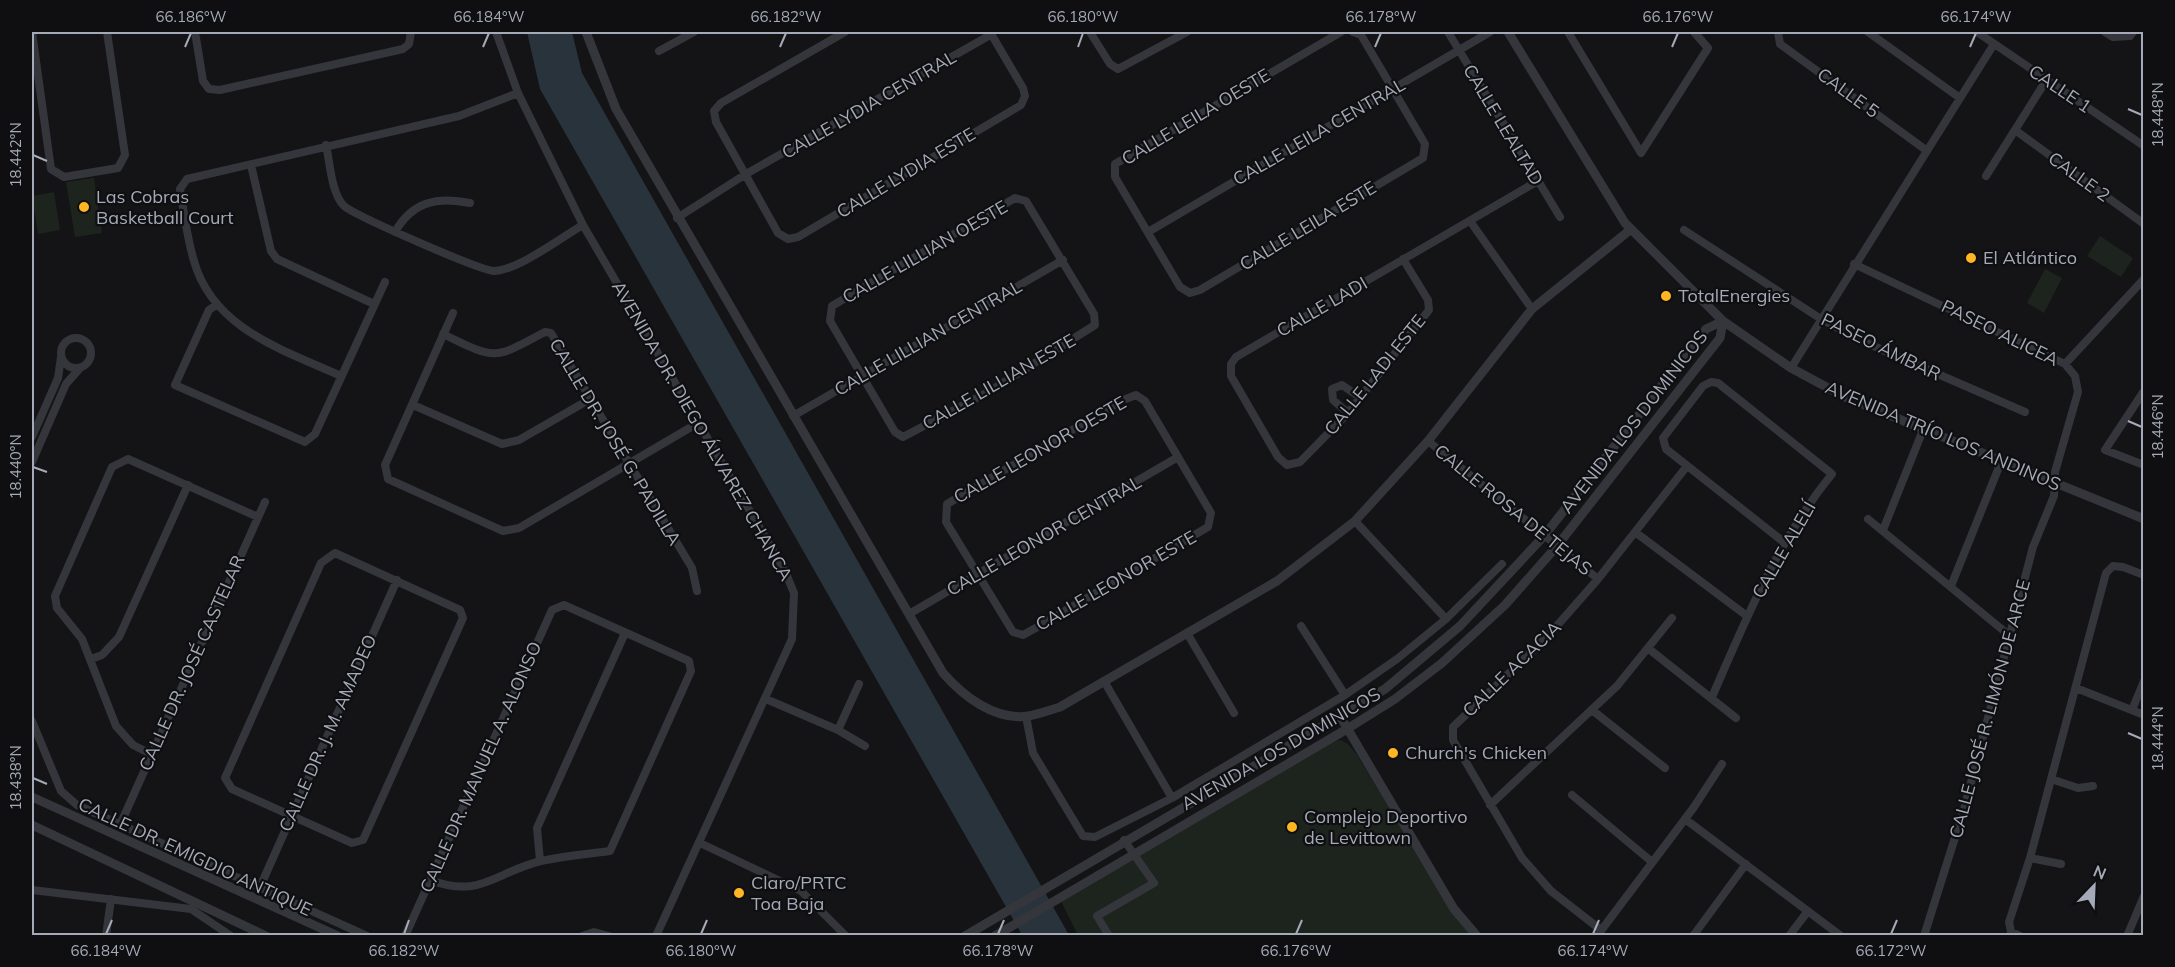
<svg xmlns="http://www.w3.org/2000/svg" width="2175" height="967" font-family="Mulish,sans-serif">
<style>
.green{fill:#1c241d}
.water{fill:#29333b}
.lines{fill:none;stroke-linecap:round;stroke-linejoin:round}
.minor{stroke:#35363c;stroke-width:8}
.tertiary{stroke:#35363c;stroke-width:9}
.ticks{fill:none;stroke:#a5aab8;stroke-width:2}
.poi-dot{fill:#ffb623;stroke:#0f0f11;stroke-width:2}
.labels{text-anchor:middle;stroke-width:4.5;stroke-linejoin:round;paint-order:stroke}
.street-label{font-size:18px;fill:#a5aab8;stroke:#0f0f11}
.poi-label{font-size:18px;fill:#a5aab8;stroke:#0f0f11;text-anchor:start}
.neatline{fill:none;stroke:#a5aab8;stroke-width:2}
.ticks-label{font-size:15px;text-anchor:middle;fill:#a5aab8}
</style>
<rect width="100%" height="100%" fill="#141416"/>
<path class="green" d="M94 178 102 233 75 237 66 182Z
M54 192 60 230 38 234 32 196Z
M2100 236 2133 258 2121 277 2087 256Z
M2045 269 2062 278 2044 313 2027 303Z
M1340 740 1348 744 1357 755 1452 911 1474 935H1078L1060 899 1327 743Z"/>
<path class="water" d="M527 32H572L582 73 1069 935H1022L540 89Z"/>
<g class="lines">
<path class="minor" d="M32 32 51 169 64 177 118 168 125 155 107 32
M195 32 203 81 209 89 220 90 403 49 409 44 411 32
M496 32 518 93 583 225 785 571 794 593 792 639 656 936
M845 32 721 103 714 111 716 122 778 233 788 239 798 237 1021 105 1025 96 1023 88 990 32
M1090 32 1110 64 1118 69 1187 32
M1341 32 1115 164V177L1180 287 1190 293 1200 290 1423 158 1425 144 1361 35 1353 32
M1448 32 1560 217
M1568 32 1641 153 1708 48 1694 32
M1778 32 1780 44 1926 150
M1868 32 1960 98
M1977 32 2144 146
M2105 32 2113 37 2130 36 2133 32
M659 51 694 32
M2015 130 2144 224
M326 145C330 162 331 193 344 206 356 216 483 272 495 271 520 269 560 238 583 225
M251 165 271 251 277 259 374 304
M1986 176 2047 79
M1015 198 1026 201 1094 314 1095 325 990 391 903 437 895 432 830 321 832 306Z
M677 218 746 174 992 34
M1470 221 1532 309
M1684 230 1821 319 1862 341 2025 412
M395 232C412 202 437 196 470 203
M1148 232 1490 32
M1403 259 1428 300 1429 310 1348 413 1300 462 1287 465 1278 457 1231 376V364L1236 357 1536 182
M1854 264 2065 364 2075 376 2078 392 2055 472 2054 496 2033 547 1964 809 1924 936
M216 305 209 310 175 385 305 442 315 434 385 282
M453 313 385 465 388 479 503 531 519 528 698 423
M443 334C496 360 493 360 545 332L551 333 692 568 697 591
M61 353a15 15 0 1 1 30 0a15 15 0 1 1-30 0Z
M2065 364 2144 279
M1791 368 1994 44
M341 376C284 350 213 329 194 261 187 238 184 213 180 189L187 179 459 116 518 93
M2144 391 2105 450 2144 465
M1136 395 1145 401 1211 513 1208 527 1041 625 1023 635 1013 632 946 522 947 504 1123 400Z
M413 405 502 444 519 440 592 398
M1348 413 1333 400 1332 389 1342 385 1361 398
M793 416 1063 260
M32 437 58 378 61 357
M1428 441 1598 579
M32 462 66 384 80 368
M1868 519 2010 636
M1355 521 1446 619
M1883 530 1923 430
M1635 532 1747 616
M335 553 460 610 463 618 363 840 352 843 232 789 225 778 321 563Z
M1951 586 2001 462
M909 614 1178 457
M1301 626 1345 695
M1187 633 1234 713
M1649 649 1736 718
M91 659 102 655 119 637 188 485
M1104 681 1172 798
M2076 688 2144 715
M1712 697C1746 619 1778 540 1832 474L1718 383 1711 382 1703 386 1663 438 1666 449 1785 543
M766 699 838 730 865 746
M1592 710 1665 768
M2132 710 2144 681
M1026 716 1033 753 1083 836 1095 837 1172 798 1345 695 1397 659 1446 619 1502 564
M32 721 61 791 77 805 367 936
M838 730 859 684
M151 754 133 745 116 726 82 639 57 608 55 596 112 467 128 459 258 517
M2051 779 2078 788 2093 786
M1572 795 1652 862
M1490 805 1617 686 1672 618
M1685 819 1841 936
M120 825 265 502
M700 843 801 891 846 936
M2030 858 2061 864
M540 861 537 828 625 633
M260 887 397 580
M32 890 191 909 231 936
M1601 930 1551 891 1522 858 1453 740V727L1548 636 1598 579 1687 466
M106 936 111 899
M405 936 552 610 564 605 689 661 691 671 610 851C587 854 563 856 541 861 495 872 481 899 430 880
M582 936 594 932 609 936
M1109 936 1097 916 1154 883 1124 840
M1597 936 1694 807 1722 764
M1693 936 1746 864
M1789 936 1808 911
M2020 936 2011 932 2009 922 2030 858 2106 573 2113 566 2123 567 2144 575
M2127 936 2144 896"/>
<path class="tertiary" d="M586 32 616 109 943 673C963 696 995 721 1028 716 1039 714 1050 710 1060 707L1277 581 1355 521 1428 441 1532 309 1630 230
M1508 32 1625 223 1723 321 1791 368 1845 397 2144 519
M1340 716 1454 909 1477 936
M32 797 338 936
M32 825 266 936
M965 936 1385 689 1460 626 1544 536 1706 329 1723 321
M995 936 1347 729 1395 699 1442 663 1505 605 1557 546 1720 338 1723 321"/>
</g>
<path class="ticks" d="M185 47 191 33M483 47 489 33M780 47 786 33M1078 47 1083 33M1375 47 1381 33M1672 47 1678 33M1970 47 1976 33M2128 109 2142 115M33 155 47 161M2128 421 2142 427M33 467 47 472M2128 733 2142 739M33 778 47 784M106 934 112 920M404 934 409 920M701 934 707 920M998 934 1004 920M1296 934 1302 920M1593 934 1599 920M1891 934 1897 920"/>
<g class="poi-dot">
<circle cx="84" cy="207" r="6"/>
<circle cx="1971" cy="258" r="6"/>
<circle cx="1666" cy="296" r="6"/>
<circle cx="1393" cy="753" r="6"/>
<circle cx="1292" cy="827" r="6"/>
<circle cx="739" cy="893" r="6"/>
</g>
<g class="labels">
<g class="street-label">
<text transform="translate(2060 89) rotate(34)" y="6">CALLE 1</text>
<text transform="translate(1848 93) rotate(36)" y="6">CALLE 5</text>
<text transform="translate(869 105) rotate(-30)" y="6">CALLE LYDIA CENTRAL</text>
<text transform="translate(1196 117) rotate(-31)" y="6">CALLE LEILA OESTE</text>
<text transform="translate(1503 125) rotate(59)" y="6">CALLE LEALTAD</text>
<text transform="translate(1319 132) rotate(-30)" y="6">CALLE LEILA CENTRAL</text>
<text transform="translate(906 173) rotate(-31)" y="6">CALLE LYDIA ESTE</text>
<text transform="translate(2079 177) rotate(36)" y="6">CALLE 2</text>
<text transform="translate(1308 226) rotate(-31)" y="6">CALLE LEILA ESTE</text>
<text transform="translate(925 252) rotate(-30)" y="6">CALLE LILLIAN OESTE</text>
<text transform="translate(1322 307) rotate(-30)" y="6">CALLE LADI</text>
<text transform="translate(2000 333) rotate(26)" y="6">PASEO ALICEA</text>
<text transform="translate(928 338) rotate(-30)" y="6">CALLE LILLIAN CENTRAL</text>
<text transform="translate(1881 347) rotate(26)" y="6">PASEO ÁMBAR</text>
<text transform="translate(1375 375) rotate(-51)" y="6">CALLE LADI ESTE</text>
<text transform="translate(999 382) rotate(-30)" y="6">CALLE LILLIAN ESTE</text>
<text transform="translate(1634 422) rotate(-52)" y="6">AVENIDA LOS DOMINICOS</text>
<text transform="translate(702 431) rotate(60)" y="6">AVENIDA DR. DIEGO ÁLVAREZ CHANCA</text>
<text transform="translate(1943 436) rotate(23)" y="6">AVENIDA TRÍO LOS ANDINOS</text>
<text transform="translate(615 442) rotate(59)" y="6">CALLE DR. JOSÉ G. PADILLA</text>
<text transform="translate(1040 450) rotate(-30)" y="6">CALLE LEONOR OESTE</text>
<text transform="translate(1513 510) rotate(39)" y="6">CALLE ROSA DE TEJAS</text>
<text transform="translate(1044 536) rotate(-30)" y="6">CALLE LEONOR CENTRAL</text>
<text transform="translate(1784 550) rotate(-60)" y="6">CALLE ALELÍ</text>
<text transform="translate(1116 581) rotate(-30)" y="6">CALLE LEONOR ESTE</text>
<text transform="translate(192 663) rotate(-66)" y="6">CALLE DR. JOSÉ CASTELAR</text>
<text transform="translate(1512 669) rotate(-44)" y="6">CALLE ACACIA</text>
<text transform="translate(1990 709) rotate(-75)" y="6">CALLE JOSÉ R. LIMÓN DE ARCE</text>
<text transform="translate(328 733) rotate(-66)" y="6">CALLE DR. J. M. AMADEO</text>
<text transform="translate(1281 749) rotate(-30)" y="6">AVENIDA LOS DOMINICOS</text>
<text transform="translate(481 767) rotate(-66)" y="6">CALLE DR. MANUEL A. ALONSO</text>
<text transform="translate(195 857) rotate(25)" y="6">CALLE DR. EMIGDIO ANTIQUE</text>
</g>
<g class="poi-label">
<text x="96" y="203">Las Cobras<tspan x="96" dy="21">Basketball Court</tspan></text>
<text x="1983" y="264">El Atlántico</text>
<text x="1678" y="302">TotalEnergies</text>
<text x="1405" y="759">Church's Chicken</text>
<text x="1304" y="823">Complejo Deportivo<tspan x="1304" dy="21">de Levittown</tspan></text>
<text x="751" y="889">Claro/PRTC<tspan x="751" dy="21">Toa Baja</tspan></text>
</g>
</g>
<rect width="2175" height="967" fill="none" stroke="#0f0f11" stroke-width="66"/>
<g transform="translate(2094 886) rotate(23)" stroke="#0f0f11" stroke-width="4.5" paint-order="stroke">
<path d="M0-4.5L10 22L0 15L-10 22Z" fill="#a5aab8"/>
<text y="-9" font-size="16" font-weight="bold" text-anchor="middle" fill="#a5aab8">N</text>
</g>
<rect x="33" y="33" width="2109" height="901" class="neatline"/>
<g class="ticks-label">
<text x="191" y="22">66.186°W</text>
<text x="489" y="22">66.184°W</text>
<text x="786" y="22">66.182°W</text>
<text x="1083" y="22">66.180°W</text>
<text x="1381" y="22">66.178°W</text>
<text x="1678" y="22">66.176°W</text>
<text x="1976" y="22">66.174°W</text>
<text transform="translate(2158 115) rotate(-90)" y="5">18.448°N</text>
<text transform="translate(16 155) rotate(-90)" y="5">18.442°N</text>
<text transform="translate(2158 427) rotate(-90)" y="5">18.446°N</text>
<text transform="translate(16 467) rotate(-90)" y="5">18.440°N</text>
<text transform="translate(2158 739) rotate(-90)" y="5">18.444°N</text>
<text transform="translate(16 778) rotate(-90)" y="5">18.438°N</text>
<text x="106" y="956">66.184°W</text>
<text x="404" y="956">66.182°W</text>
<text x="701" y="956">66.180°W</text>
<text x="998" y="956">66.178°W</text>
<text x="1296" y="956">66.176°W</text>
<text x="1593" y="956">66.174°W</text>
<text x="1891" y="956">66.172°W</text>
</g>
</svg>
